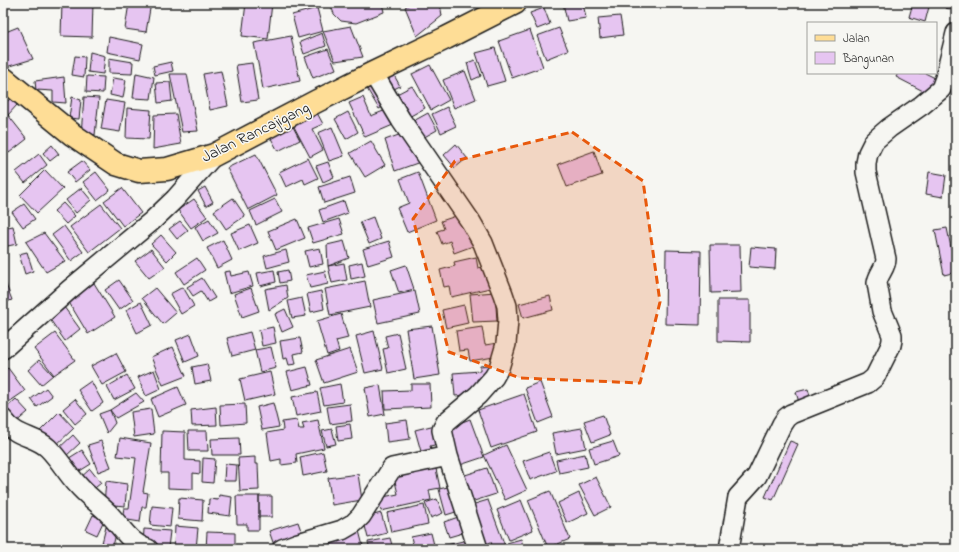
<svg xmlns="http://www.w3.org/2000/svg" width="959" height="552" font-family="'Indie Flower',sans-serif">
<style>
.building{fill:#e6c5f1;stroke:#1c1c1c}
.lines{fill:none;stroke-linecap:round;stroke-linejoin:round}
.minor-casing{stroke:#1c1c1c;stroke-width:22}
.major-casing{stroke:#1c1c1c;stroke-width:25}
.minor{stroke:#f6f6f2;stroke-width:19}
.major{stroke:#fedd96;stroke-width:22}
.marked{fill:#e8590c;fill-opacity:0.2;stroke:#e8590c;stroke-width:3;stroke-dasharray:8 5;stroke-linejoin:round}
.labels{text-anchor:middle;stroke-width:3;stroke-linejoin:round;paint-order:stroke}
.street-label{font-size:16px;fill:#1c1c1c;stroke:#f6f6f2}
</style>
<rect width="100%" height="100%" fill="#f6f6f2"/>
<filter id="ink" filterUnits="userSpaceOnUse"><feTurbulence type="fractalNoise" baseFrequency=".025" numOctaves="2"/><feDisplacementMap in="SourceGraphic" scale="8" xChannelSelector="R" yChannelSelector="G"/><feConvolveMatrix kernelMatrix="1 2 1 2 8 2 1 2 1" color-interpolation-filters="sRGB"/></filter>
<g filter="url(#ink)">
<path class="building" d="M62 3H93L92 37 61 36Z
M129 3H151L146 32 125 29Z
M246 3H272L268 39 242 36Z
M330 3H382L384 12 356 23 341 21 334 14Z
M412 3H440L442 16 417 36 405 7Z
M563 3H583L586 18 567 21Z
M913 3H930L925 22 909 17Z
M946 3H956V10L945 8Z
M317 8 323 31 298 38 292 15Z
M544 8 550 24 537 29 530 13Z
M620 16 623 35 600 38 598 18Z
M351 26 363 57 335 61 323 31Z
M18 27 33 59 6 67 3 61V33Z
M559 28 568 50 546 59 537 36Z
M530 30 543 67 512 78 499 41Z
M322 33 326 46 304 54 300 42Z
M291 36 300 81 263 89 254 43Z
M109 37 143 44 140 59 107 52Z
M495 48 505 81 487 86 476 53Z
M328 49 336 69 313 78 305 57Z
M90 52 105 56 103 74 88 72Z
M75 56 85 57 84 77 72 75Z
M109 58 133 62 132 74 109 73Z
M475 60 481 76 472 80 467 63Z
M171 62 173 71 155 75 153 66Z
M252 63 258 100 242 102 236 65Z
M430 65 449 100 431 110 412 74Z
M390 68 400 86 390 91 381 73Z
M221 71 228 106 210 110 203 74Z
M465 71 476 99 454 108 443 80Z
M136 73 154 77 151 99 133 98Z
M898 73H925L935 78 927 93 896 77Z
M170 74H187L198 131 182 132Z
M87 76 104 77 103 93 86 92Z
M64 77 66 103 53 102V91L36 90 35 81Z
M113 78 126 80 123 98 110 95Z
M170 82 172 101 158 103 156 83Z
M372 83 386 105 379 109 366 87Z
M412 86 425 108 407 118 395 95Z
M72 97 81 100 79 119 69 118Z
M84 97 99 98 95 135 81 134Z
M363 97 371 116 386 110 393 125 365 137 349 103Z
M11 98 17 105 8 115 3 108V105Z
M106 100 125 103 120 132 101 129Z
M447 107 456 126 441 133 432 114Z
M127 108 151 110 149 139 126 138Z
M316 111 323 124 312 129 323 150 310 157 292 123Z
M348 112 358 132 346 139 335 119Z
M428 113 437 130 419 140 410 123Z
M176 114 181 144 153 149 154 115Z
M8 115 27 139 9 153 3 145V118Z
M290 121 300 140 278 151 268 133Z
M332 127 344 156 329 161 318 133Z
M404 133 423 161 395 171 385 140Z
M371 141 385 165 365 177 350 153Z
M456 144 467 158 455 168 444 155Z
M52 145 59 154 50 161 43 153Z
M594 151 602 175 567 187 558 164Z
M39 154 47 165 25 183 16 172Z
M256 154 277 195 248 210 227 168Z
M308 158 318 178 305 184 303 179 286 187 279 172Z
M82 161 90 170 75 182 67 172Z
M328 162 334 177 323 182 316 166Z
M45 170 63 189 37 213 20 195Z
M96 172 110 190 97 200 83 182Z
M418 172 436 220 407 232 397 208 409 203 400 179Z
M929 172 946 175 943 197 926 194Z
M350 177 355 193 324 203 319 187Z
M205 187 213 202 206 206 198 191Z
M81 188 91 200 76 213 66 200Z
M122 188 141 213 123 226 104 201Z
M233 198 245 216 226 229 214 211Z
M194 199 207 217 191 228 178 210Z
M275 199 282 212 256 225 250 211Z
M344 201 348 213 323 222 319 210Z
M63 203 75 216 66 224 54 211Z
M24 204 35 219 23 227 12 212Z
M101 204 120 228 89 252 70 227Z
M462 214 473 246 454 253 450 241 442 244 437 231 444 229 441 221Z
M373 217 381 239 369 244 360 222Z
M209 219 218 233 203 241 195 227Z
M297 219 305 238 276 250 268 231Z
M339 219 344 234 313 243 308 228Z
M180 221 188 230 177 239 169 229Z
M250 225 258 243 239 251 231 233Z
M13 226 17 244 3 247V228Z
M64 226 83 252 71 261 52 235Z
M947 228 956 272 944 275 935 230Z
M44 233 65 261 46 272 26 242Z
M161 235 176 252 167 261 151 244Z
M223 240 232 260 217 268 207 248Z
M344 241 349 258 328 266 327 245Z
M389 241 394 257 368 265 363 249Z
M710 245H740L741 292 711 293Z
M751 247 776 249 775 269 749 267Z
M320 248 323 264 309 267 305 251Z
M151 249 165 267 149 278 135 261Z
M286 250 289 262 267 268 264 256Z
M666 250 701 251 700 325 665 324Z
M27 252 33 271 25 274 19 254Z
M476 257 478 268 485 266 490 288 451 297 449 286 444 287 440 270 455 266 454 262Z
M197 258 205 270 184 284 176 272Z
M362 262 365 276 351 279 349 265Z
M344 263 347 280 332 283 328 266Z
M406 265 414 289 399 293 391 270Z
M274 270 276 282 260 286 257 273Z
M288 270 290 281 280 283 278 272Z
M230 271 231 276 249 272 253 286 229 293 224 272Z
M325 271 328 284 310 288 306 275Z
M3 277 12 300 3 303Z
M202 278 215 298 208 302 201 291 193 296 187 287Z
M119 280 133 300 119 310 105 290Z
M365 281 370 307 330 315 325 289Z
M94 283 115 317 88 334 67 299Z
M286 285 288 298 269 310 265 289Z
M183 287 194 306 181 314 170 294Z
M155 288 176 313 163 324 142 298Z
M251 288 259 311 242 317 234 294Z
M321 291 324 309 311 312 307 294Z
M415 291 420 314 378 323 373 300Z
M495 292 497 321 473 322 470 294Z
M550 296 553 310 523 318 519 304Z
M302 298 306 316 292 318 288 301Z
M718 300H750V342L718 341Z
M141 302 152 325 137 333 126 310Z
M464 305 468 323 446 328 442 310Z
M64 307 80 329 65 341 49 318Z
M285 309 293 327 282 332 275 314Z
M341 314 348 338 336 341 339 351 327 355 317 321Z
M432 326 440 375 414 379 406 329Z
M273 327 276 343 262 346 259 330Z
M482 327 485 345 498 343 500 356 470 361 468 350 459 351 456 331Z
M374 331 383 369 365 373 356 336Z
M250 332 255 350 232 356 227 338Z
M55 333 75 360 54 375 34 349Z
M398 333 406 369 388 373 383 349 388 348 385 336Z
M191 334 199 356 185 362 176 340Z
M300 338 303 352 294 354 296 364 289 365 287 358 283 359 280 341Z
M173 347 186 376 163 385 151 357Z
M271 347 276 368 260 372 255 350Z
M350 349 358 372 324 383 316 360Z
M116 353 126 372 102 385 91 366Z
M39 360 53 375 41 385 28 370Z
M207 364 211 381 195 384 192 367Z
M490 365 491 378 477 379 478 394 455 396 453 373 480 371V366Z
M307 367 312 385 292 390 287 372Z
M8 368 25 391 3 406V372Z
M154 370 161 389 146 396 138 377Z
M270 372 275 394 245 401 240 379Z
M127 375 135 389 114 400 107 387Z
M91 381 103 403 92 411 78 390Z
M540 382 553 417 538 423 525 388Z
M340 384 343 402 324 405 320 388Z
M411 384H430L431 407 385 409 384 391 411 390Z
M380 385 385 414 370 417 365 388Z
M178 387 186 405 158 417 151 399Z
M46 388 52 396 37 407 31 399Z
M808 389 812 402 800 406 796 392Z
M317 392 321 411 296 416 292 397Z
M136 393 144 402 116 418 110 410Z
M524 394 537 432 491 448 478 410Z
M16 399 28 412 14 424 3 411Z
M75 399 87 414 75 424 63 409Z
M273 403 279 427 262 430 257 407Z
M245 404 246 423 221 425 220 405Z
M350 404 352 421 330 424 327 407Z
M216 407 217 425 192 426 191 410Z
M151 409 154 434 134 437 131 412Z
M110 410 115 423 107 433 99 414Z
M59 412 74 428 53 448 38 433Z
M603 415 610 435 592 442 584 421Z
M470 419 484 457 460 465 447 428Z
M297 420 299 429H304L302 423 318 420 324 448 296 454 297 463 281 465V459L271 461 267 433 283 430 282 422Z
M407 420 410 439 387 442 385 423Z
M350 424 352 439 338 441 336 426Z
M435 425 439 444 430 446 432 452 422 455 415 430Z
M582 428 586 448 556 454 552 433Z
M332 429 336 444 326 446 322 431Z
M162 431 185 432V460L200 461V474L193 473V489L168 488V473H161Z
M188 431H207L208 451H189Z
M73 435 80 443 65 457 58 449Z
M120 438 151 443 143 492 148 493 146 507H142L140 522 122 519 124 508H129L136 458 117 456Z
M239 438 240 455H212L211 439Z
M101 441 111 467 98 472 88 445Z
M613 441 619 456 594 464 589 448Z
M790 441 798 444 773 500 765 497Z
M506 445 527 490 505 500 484 455Z
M82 450 91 464 75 474 66 460Z
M323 452 327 471 303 476 300 457Z
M549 452 556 471 530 480 523 461Z
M585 454 588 467 559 473 556 460Z
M255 457V464H258L259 490 240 491 238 458Z
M203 458 215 459 213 483 202 482Z
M225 464 237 465 236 481H224Z
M435 464 440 488 429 490 431 500 381 511 378 498 398 494 393 473Z
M487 468 496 494 468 503 459 477Z
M90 469 101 483 90 492 79 479Z
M358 474 362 500 332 505 328 478Z
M596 477 611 507 595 515 579 485Z
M106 481 127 484 125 506 104 504Z
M452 486 459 511 446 515 439 489Z
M550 491 570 539 548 548 528 500Z
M579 493 588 513 567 523 558 503Z
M219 495 232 497 230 516 208 513 209 499 218 500Z
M236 496H259V530H247V524H237Z
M259 496H272V517H259Z
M179 498 203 500 202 521 178 519Z
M437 499 443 513 431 518 425 503Z
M488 500 505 546 497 549H493L491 542 483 545 468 506Z
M521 500 533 530 509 540 497 510Z
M424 505 428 524 391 532 387 513Z
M152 506 172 508 170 527 150 525Z
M381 513 387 533 368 538 363 518Z
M93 515 104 520 97 535 86 530Z
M461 516 466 532 449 537 444 522Z
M298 522 304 539 275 548 269 531Z
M175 526 198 528 196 549 174 547Z
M106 527 117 530 113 546 102 543Z
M358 527 363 546 355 549H325L322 538Z
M144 529 170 531 168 548 143 546Z
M207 532 235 533V549H206Z
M431 533 435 549H414L411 537Z
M390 538 393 549H370L368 542Z
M521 539 524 549H509L507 543Z
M467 540 469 549H438V547Z"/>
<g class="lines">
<defs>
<path id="minor" d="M373 73 401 120 471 222 483 243 503 294 507 306 508 320 506 344 499 368 494 377 478 395 446 422 442 430 448 456 478 549
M3 349 69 290 152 221 175 199 214 155
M3 419C16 438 34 435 48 448 59 459 67 473 77 484 86 495 98 503 108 513 121 526 130 544 148 549
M282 549 298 543 342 530 354 523 361 516 392 468 448 456
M729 549 738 497 757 476 782 424 786 418 791 414 868 383 875 377 891 345 892 340V335L882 311 877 283C878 274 886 268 886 259L866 172V163L868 153 874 141 889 128 922 105 941 89 945 78 956 33"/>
<path id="major" d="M3 78 73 135 116 164 139 171 167 169 214 155 317 101 373 73 446 38 515 3"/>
</defs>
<use href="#minor" class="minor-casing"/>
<use href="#major" class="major-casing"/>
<use href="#minor" class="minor"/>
<use href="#major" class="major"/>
</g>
</g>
<path class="marked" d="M572 132 643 181 660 302 640 383 520 378 449 352 413 219 455 161Z"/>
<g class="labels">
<g class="street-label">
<text transform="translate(255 131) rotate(-26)" y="6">Jalan Rancajigang</text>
</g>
</g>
<rect width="959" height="552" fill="none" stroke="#f6f6f2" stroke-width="16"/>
<rect x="8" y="8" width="943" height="536" fill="none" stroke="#1c1c1c" stroke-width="1.5" filter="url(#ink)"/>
<rect x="807" y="22" width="130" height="52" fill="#f6f6f2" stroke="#9f9f9c"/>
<rect x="815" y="35" width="20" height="6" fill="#fedd96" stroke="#9f9f9c"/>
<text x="843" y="42" font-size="12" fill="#1c1c1c">Jalan</text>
<rect x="815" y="52" width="20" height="12" fill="#e6c5f1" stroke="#9f9f9c"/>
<text x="843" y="62" font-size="12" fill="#1c1c1c">Bangunan</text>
</svg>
